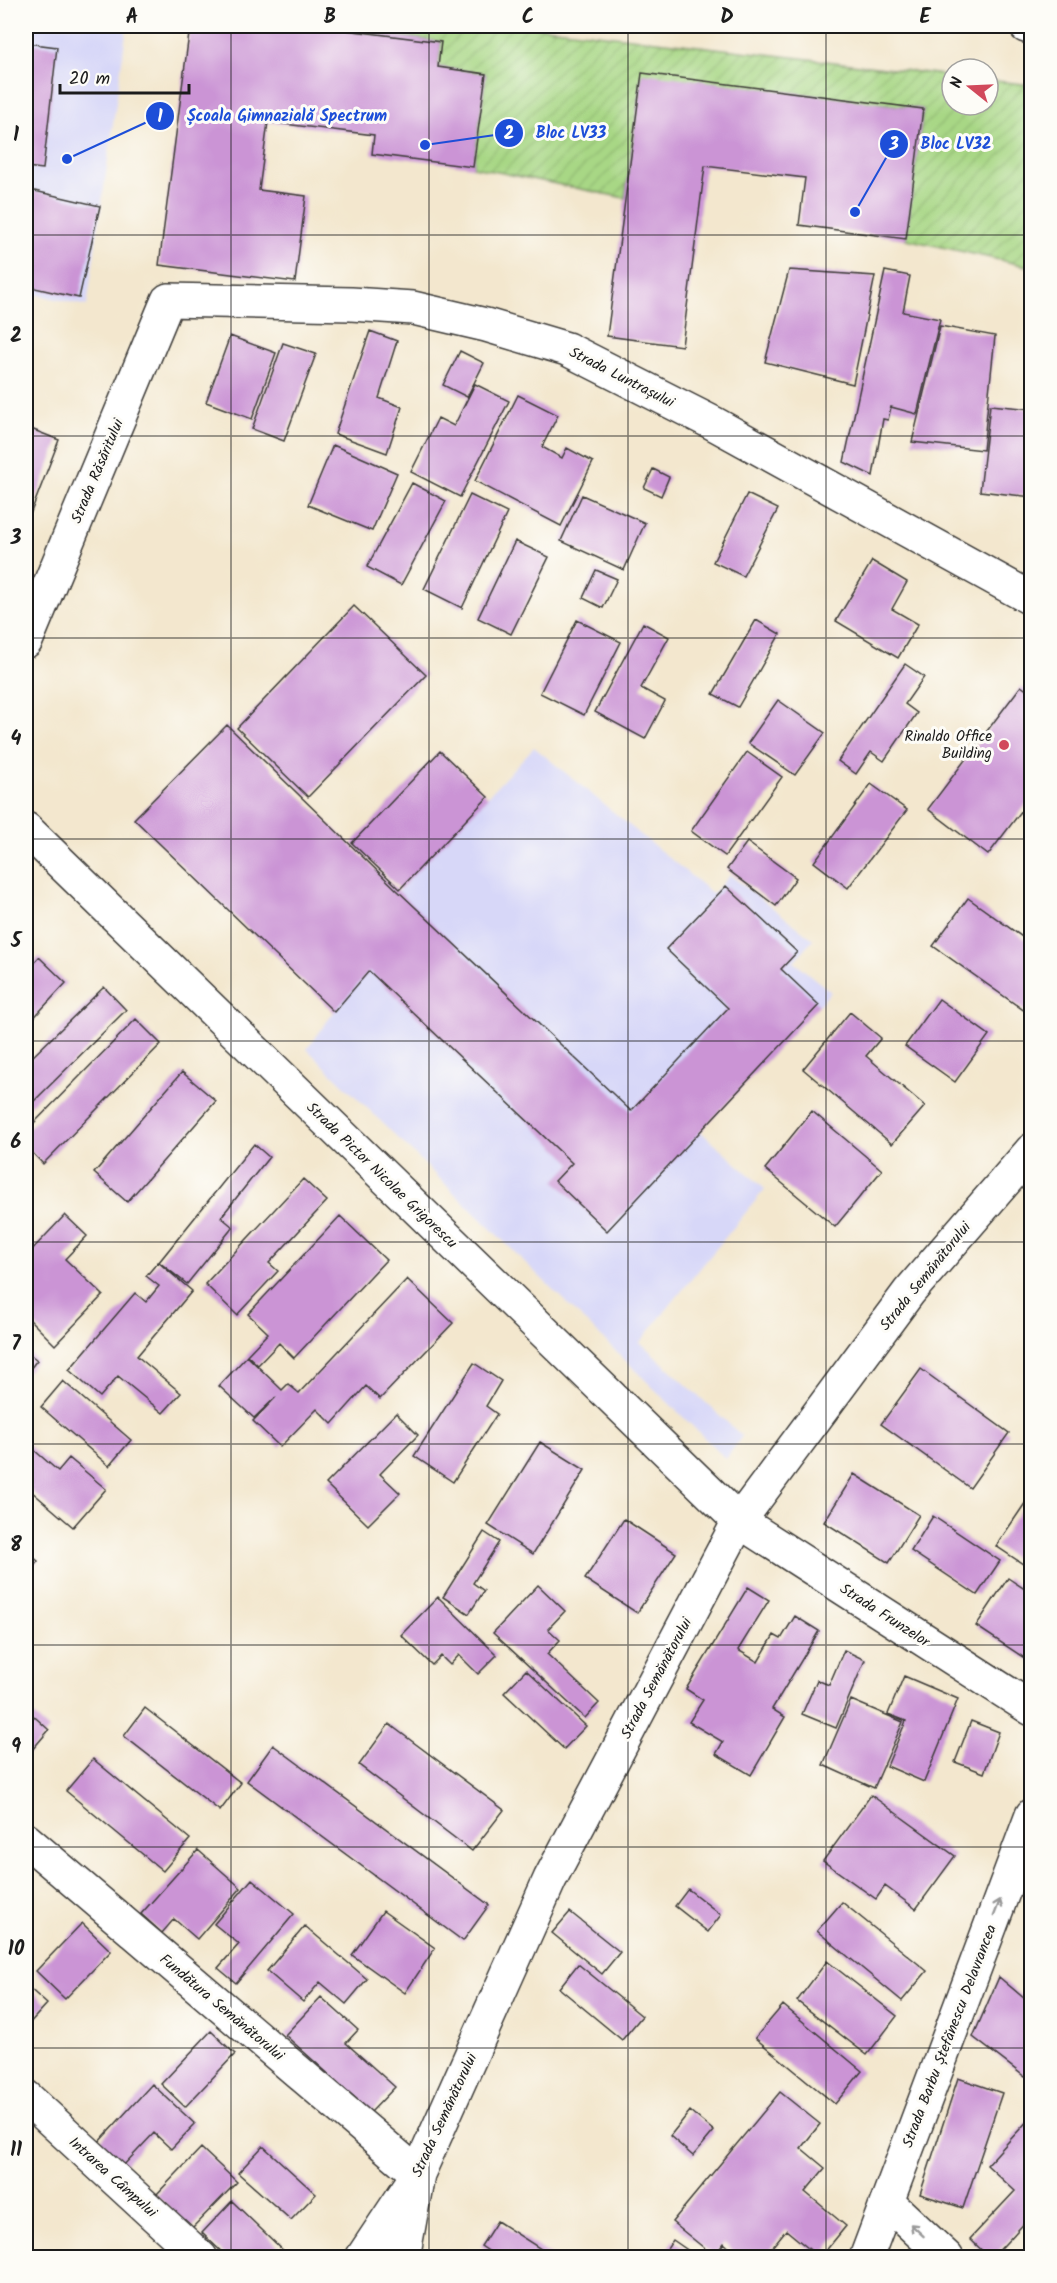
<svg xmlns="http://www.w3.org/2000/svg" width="1057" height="2283" font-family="Kalam,sans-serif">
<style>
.built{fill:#d7d7f8}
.garden{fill:url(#garden-furrows);stroke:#627a50;stroke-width:1.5}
.building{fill:#cb94d5}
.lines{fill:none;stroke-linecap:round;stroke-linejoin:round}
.minor-casing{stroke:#3c3a37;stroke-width:36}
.major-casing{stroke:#3c3a37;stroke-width:36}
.minor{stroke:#fff;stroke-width:33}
.major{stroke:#fff;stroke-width:33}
.oneway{stroke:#999}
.grid{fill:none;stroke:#1c1c1c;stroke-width:1.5;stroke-opacity:0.55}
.poi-dot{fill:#d1495b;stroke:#fdfcf7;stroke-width:2}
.labels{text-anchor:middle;stroke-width:6;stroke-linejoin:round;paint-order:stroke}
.street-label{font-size:15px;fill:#1c1c1c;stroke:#fdfcf7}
.poi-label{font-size:15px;fill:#1c1c1c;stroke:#fdfcf7;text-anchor:end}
.leader{fill:none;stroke:#1d4ed8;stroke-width:2}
.callout-dot{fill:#1d4ed8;stroke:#fdfcf7;stroke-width:2}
.mark-label{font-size:18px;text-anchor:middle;font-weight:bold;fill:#fff}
.callout-label{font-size:16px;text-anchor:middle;font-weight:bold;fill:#1d4ed8;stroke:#fdfcf7;stroke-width:6;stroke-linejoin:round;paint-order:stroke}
.neatline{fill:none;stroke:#1c1c1c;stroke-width:2}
.grid-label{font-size:20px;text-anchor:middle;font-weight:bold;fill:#1c1c1c}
</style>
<defs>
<pattern id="garden-furrows" width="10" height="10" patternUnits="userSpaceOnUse" patternTransform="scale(1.5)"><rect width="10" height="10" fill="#a8d785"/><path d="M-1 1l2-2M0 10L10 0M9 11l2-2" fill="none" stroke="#90b872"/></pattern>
</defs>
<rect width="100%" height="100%" fill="#fdfcf7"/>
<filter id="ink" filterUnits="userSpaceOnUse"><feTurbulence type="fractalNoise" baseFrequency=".0167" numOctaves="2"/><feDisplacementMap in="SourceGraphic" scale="12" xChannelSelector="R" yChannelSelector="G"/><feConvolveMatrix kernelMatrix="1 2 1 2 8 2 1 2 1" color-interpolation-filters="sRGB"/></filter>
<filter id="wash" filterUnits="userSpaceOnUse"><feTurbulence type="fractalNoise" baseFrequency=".008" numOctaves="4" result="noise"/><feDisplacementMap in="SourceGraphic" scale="24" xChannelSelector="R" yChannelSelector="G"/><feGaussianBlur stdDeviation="1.35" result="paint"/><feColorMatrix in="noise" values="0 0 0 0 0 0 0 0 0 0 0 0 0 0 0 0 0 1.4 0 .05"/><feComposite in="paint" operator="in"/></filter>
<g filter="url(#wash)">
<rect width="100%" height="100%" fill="#f3e7ce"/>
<path class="built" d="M26 26H127L87 306 26 292Z
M534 747 713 894 730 875 813 939 794 962 831 992 700 1131 765 1189 640 1342 742 1436 726 1459 307 1049 334 1012 358 934Z"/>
<path class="garden" d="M312 26H529L952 76V105H988V80L1031 85V267L906 239 923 109 642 74 625 198 473 167 486 74 438 67 441 42Z"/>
<g id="blocks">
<path class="building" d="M190 26H313L441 42 438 67 486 74 473 167 372 154 374 135 268 122 259 190 306 196 295 282 159 265Z
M26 43 57 47 43 169 26 167Z
M642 73 923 109 906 239 799 225 805 178 705 166 682 346 607 336Z
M26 189 100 206 79 298 26 286Z
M789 270 875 276 853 384 765 362Z
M885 271 910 276 903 312 940 319 917 414 891 407 888 420 883 419 873 476 844 462Z
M940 326 995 336 983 450 912 442Z
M370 331 397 341 379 398 402 407 387 453 335 434Z
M230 336 276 353 252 419 206 402Z
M283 343 316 354 284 441 252 429Z
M460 351 484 363 467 397 443 385Z
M475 384 509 401 460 497 411 472 438 418 454 426Z
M518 395 558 415 542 447 562 458 567 448 593 462 561 526 475 481Z
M990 405 1032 409V497L980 491Z
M26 427 59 440 26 525Z
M333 445 397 473 372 531 308 505Z
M653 469 669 477 661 496 644 488Z
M412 483 446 501 401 585 367 567Z
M747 494 778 509 743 576 713 562Z
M470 495 507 513 462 608 424 589Z
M582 495 645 523 624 570 561 541Z
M515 541 549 557 511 634 478 618Z
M872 561 907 582 892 609 918 624 898 658 836 621Z
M596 570 617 579 603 608 583 598Z
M354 606 426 675 308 797 237 728Z
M577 620 621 642 584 715 540 693Z
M756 620 780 634 738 707 713 694Z
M643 623 669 637 641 688 665 701 645 739 595 712Z
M905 664 924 677 905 704 917 713 884 761 871 752 856 774 838 761Z
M1021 686 1032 694V797L988 855 928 809Z
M778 700 825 733 795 775 748 743Z
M227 725 398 891 631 1111 728 1008 666 949 726 886 797 952 781 969 819 1005 607 1231 555 1181 572 1163 369 971 334 1012 134 819Z
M440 751 488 797 400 889 352 843Z
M747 752 782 777 725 856 691 831Z
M871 784 907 810 848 888 814 862Z
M747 842 796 878 776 906 727 869Z
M968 898 1032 944V1016L933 946Z
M39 957 66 983 26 1026V971Z
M104 987 126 1010 26 1109V1063Z
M939 999 989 1035 955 1082 905 1046Z
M850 1012 881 1038 866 1056 925 1106 892 1144 803 1069Z
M136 1019 161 1044 43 1164 26 1146V1131Z
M182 1072 216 1101 127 1202 94 1173Z
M812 1111 882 1170 835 1227 765 1169Z
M254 1144 269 1157 221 1217 233 1227 187 1284 159 1262Z
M303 1179 327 1201 269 1263 278 1271 237 1315 205 1284Z
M65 1215 87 1236 65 1259 103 1295 55 1345 26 1316V1256Z
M340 1216 386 1260 294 1358 279 1343 258 1365 247 1355 268 1333 248 1314Z
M158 1262 192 1291 137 1356 181 1393 163 1413 118 1376 100 1397 69 1370 135 1293 146 1302 159 1286 146 1276Z
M407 1279 453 1323 380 1399 366 1386 332 1424 317 1409 280 1447 253 1421 276 1397 254 1418 219 1386 247 1356 282 1390 288 1384 299 1393Z
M26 1351 37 1360 26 1374Z
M474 1363 501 1381 486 1406 497 1414 453 1482 414 1456Z
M921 1369 1009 1433 970 1488 881 1424Z
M63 1381 131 1440 109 1466 41 1407Z
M396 1413 418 1435 380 1474 400 1493 368 1525 326 1484Z
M540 1442 585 1470 533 1554 488 1525Z
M26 1443 58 1471 69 1458 106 1489 73 1527 31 1491 26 1497Z
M854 1474 919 1515 889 1563 824 1522Z
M1032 1493V1570L996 1546Z
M933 1516 1000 1561 977 1595 911 1551Z
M624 1519 676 1553 637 1613 585 1579Z
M484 1532 499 1542 473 1583 484 1591 469 1614 443 1597Z
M26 1551 38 1561 26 1576Z
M1008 1578 1032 1594V1663L976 1626Z
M538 1585 565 1611 548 1629 560 1640 547 1654 599 1703 585 1718 493 1633Z
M748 1587 769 1600 738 1650 758 1662 774 1635 781 1639 795 1616 819 1631 772 1709 785 1717 751 1775 716 1754 723 1742 689 1722 703 1700 686 1689Z
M438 1597 497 1655 478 1674 459 1655 450 1665 441 1656 432 1665 401 1635Z
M844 1650 865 1660 836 1728 802 1714 817 1680 829 1685Z
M526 1670 586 1726 564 1749 504 1693Z
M904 1676 958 1699 924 1782 887 1766 906 1721 888 1714Z
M851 1700 903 1722 874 1788 823 1765Z
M145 1708 241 1783 220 1811 124 1736Z
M26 1709 49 1730 26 1757Z
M971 1721 999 1732 984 1773 955 1762Z
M389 1724 504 1810 472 1851 359 1765Z
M273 1745 489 1905 463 1941 247 1781Z
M93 1759 190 1839 163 1871 66 1791Z
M871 1795 955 1856 916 1909 885 1886 876 1899 823 1861Z
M198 1850 241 1888 197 1939 174 1919 162 1933 141 1914Z
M252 1879 294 1914 236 1983 218 1968 239 1944 214 1924Z
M688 1889 721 1915 708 1932 675 1906Z
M842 1902 927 1971 902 2001 817 1931Z
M383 1911 435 1948 405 1993 352 1955Z
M570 1912 620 1952 602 1974 552 1933Z
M82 1923 111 1951 65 1999 36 1971Z
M305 1926 367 1979 346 2004 320 1982 303 2002 267 1971Z
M827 1961 897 2016 867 2055 797 2001Z
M578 1964 642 2016 622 2040 559 1988Z
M999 1977 1032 2005V2015L1026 2023 1032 2027V2069L1025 2077 973 2037Z
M26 1985 47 2004 26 2027Z
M321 1997 358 2030 346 2043 395 2087 371 2112 285 2035Z
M783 2005 862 2071 835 2104 755 2038Z
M211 2031 235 2054 185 2107 161 2084Z
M958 2078 1002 2093 963 2208 920 2194Z
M152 2084 195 2124 171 2149 154 2133 121 2168 96 2145Z
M780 2092 820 2124 801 2148 825 2168 805 2192 846 2226 820 2258 786 2230 763 2258H741L724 2243 714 2256 672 2222Z
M690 2111 714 2131 693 2156 670 2136Z
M1032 2116V2215L992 2258H990L970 2239 1015 2191 987 2165Z
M263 2146 316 2194 291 2220 238 2173Z
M201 2148 237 2182 191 2229 156 2195Z
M232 2201 291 2258H228L202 2233Z
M497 2221 555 2258H499L481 2246Z
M673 2240 699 2258H661Z
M1032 2242V2258H1017L1029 2244Z"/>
</g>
</g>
<g filter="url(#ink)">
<use href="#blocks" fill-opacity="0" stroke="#3c3a37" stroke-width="1.5"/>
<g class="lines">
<defs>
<path id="minor" d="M26 641 168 300 351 304 413 308 486 325 567 349 713 423 1032 599
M26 829 739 1521 1032 1709
M26 1840 418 2174 403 2258
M26 2097 201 2258
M887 2202 947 2258
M362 2258 418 2174 550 1879 739 1521 909 1292 1032 1150
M866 2258 1032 1815"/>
<path id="major" d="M1026 26H1032"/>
</defs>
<use href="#minor" class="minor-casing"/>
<use href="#major" class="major-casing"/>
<use href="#minor" class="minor"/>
<use href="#major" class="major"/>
</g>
<defs><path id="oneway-shaft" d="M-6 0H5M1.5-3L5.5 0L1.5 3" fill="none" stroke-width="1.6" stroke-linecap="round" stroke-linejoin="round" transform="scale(1.5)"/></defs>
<g class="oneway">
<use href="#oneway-shaft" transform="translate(997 1908) rotate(-69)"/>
<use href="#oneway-shaft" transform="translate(917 2230) rotate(-137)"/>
</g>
</g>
<path class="grid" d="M231 26V2258M429 26V2258M628 26V2258M826 26V2258M26 235H1032M26 436H1032M26 638H1032M26 839H1032M26 1041H1032M26 1242H1032M26 1444H1032M26 1645H1032M26 1847H1032M26 2048H1032"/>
<circle class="poi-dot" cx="1004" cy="745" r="6"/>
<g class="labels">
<g class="street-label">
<text transform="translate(622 377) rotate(27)" y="5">Strada Luntrașului</text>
<text transform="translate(97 471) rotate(-67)" y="5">Strada Răsăritului</text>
<text transform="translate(382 1175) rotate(44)" y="5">Strada Pictor Nicolae Grigorescu</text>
<text transform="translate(925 1276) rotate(-51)" y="5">Strada Semănătorului</text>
<text transform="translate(885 1615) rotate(33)" y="5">Strada Frunzelor</text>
<text transform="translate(656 1678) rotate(-62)" y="5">Strada Semănătorului</text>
<text transform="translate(222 2007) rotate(40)" y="5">Fundătura Semănătorului</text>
<text transform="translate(949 2036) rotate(-69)" y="5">Strada Barbu Ștefănescu Delavrancea</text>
<text transform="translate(444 2115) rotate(-65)" y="5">Strada Semănătorului</text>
<text transform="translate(113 2177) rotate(42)" y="5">Intrarea Câmpului</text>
</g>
<g class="poi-label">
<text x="992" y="741">Rinaldo Office<tspan x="992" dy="17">Building</tspan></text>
</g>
</g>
<path class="leader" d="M67 159L160 116M425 145L509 133M855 212L894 144"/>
<g class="callout-dot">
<circle cx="67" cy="159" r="6"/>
<circle cx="425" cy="145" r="6"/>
<circle cx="855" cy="212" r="6"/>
<circle cx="160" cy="116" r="15"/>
<circle cx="509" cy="133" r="15"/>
<circle cx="894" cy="144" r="15"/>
</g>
<g class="mark-label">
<text x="160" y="122">1</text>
<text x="509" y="139">2</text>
<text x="894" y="150">3</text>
</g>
<g class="callout-label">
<text x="287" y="121">Școala Gimnazială Spectrum</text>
<text x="571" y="138">Bloc LV33</text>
<text x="956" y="149">Bloc LV32</text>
</g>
<rect width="1057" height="2283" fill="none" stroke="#fdfcf7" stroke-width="66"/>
<g transform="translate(970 87) rotate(288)"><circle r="28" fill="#fdfcf7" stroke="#a3a29f" stroke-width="1.5"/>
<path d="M0-4.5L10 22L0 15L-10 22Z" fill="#d1495b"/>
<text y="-9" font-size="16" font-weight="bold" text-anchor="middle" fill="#1c1c1c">N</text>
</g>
<path d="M60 84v9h129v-9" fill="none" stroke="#1c1c1c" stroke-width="3"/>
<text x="69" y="84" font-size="18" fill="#1c1c1c" stroke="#fdfcf7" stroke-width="4.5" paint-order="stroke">20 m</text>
<rect x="33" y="33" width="991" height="2217" class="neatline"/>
<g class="grid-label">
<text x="132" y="23">A</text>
<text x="330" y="23">B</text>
<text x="528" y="23">C</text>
<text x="727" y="23">D</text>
<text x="925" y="23">E</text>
<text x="16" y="141">1</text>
<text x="16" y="342">2</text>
<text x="16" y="544">3</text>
<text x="16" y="745">4</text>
<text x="16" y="947">5</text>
<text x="16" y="1148">6</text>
<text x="16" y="1350">7</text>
<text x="16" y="1551">8</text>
<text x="16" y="1753">9</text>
<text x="16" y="1955">10</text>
<text x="16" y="2156">11</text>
</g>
</svg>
